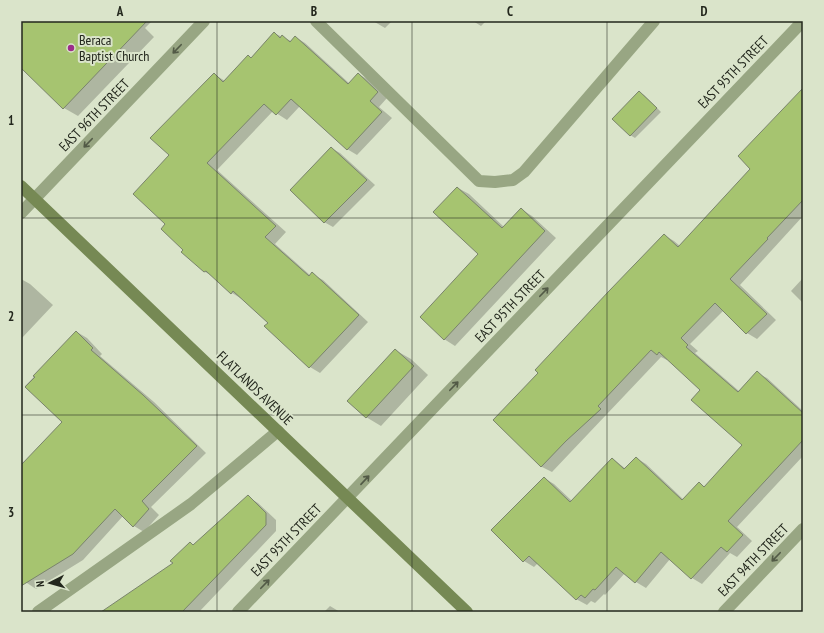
<svg xmlns="http://www.w3.org/2000/svg" width="824" height="633" font-family="'PT Sans Narrow',sans-serif">
<style>
.shadow{fill:#0003}
.building{fill:#a6c470;stroke:#7a846c}
.lines{fill:none;stroke-linecap:round;stroke-linejoin:round}
.lane{stroke:#98a683;stroke-width:12}
.street{stroke:#98a683;stroke-width:12}
.secondary{stroke:#768954;stroke-width:12}
.oneway{stroke:#525a46}
.grid{fill:none;stroke:#23271d;stroke-width:1;stroke-opacity:0.55}
.poi-dot{fill:#9c2c8a;stroke:#dae4ca;stroke-width:1.5}
.labels{text-anchor:middle;stroke-width:4;stroke-linejoin:round;paint-order:stroke}
.poi-label{font-size:14px;fill:#23271d;stroke:#dae4ca;text-anchor:start}
.street-label{font-size:14px;fill:#23271d;stroke:#dae4ca}
.neatline{fill:none;stroke:#23271d;stroke-width:1.5}
.grid-label{font-size:13px;text-anchor:middle;font-weight:bold;fill:#23271d}
</style>
<rect width="100%" height="100%" fill="#dae4ca"/>
<path class="shadow" d="M28 21H152L145 28 154 37 78 116 64 108 21 67V29Z
M373 21H392L385 28Z
M473 21H486L481 26Z
M274 33 291 41 295 37 305 43 350 84 358 74 369 80 387 98 379 107 392 118 357 155 347 149 300 106 287 120 273 111 217 170 286 232 275 244 311 276 312 274 323 280 368 322 320 373 310 367 266 326 269 323 242 299 232 293 214 277 205 272 183 252 185 250 166 224 170 155 214 74 225 81 252 59Z
M639 92 644 95 661 112 635 138 630 135Z
M803 94V216L740 285 776 320 757 339 747 333 724 310 690 344 698 351 695 353 739 391 757 373 767 378 803 411V456L737 527 752 541 737 557 730 553 702 584 692 578 670 559 646 588 636 582 625 573 605 595 604 594 595 603 591 601 587 605 576 599 538 563 534 567 524 561 492 530 544 478 554 484 572 501 613 459 626 469 636 458 646 464 684 500 699 483 705 487 743 445 701 389 668 359 667 360 661 357 552 472 542 467 495 420 664 235 674 241 680 246 752 169Z
M331 148 340 153 375 185 333 227 324 222Z
M458 188 469 194 504 227 521 209 532 216 556 238 455 346 444 339 480 254Z
M803 278V303L791 291Z
M21 279 30 284 53 305 21 339Z
M77 332 87 338 102 354 100 356 154 402 206 453 151 507 159 515 144 532 134 526 123 516 83 560 36 589 21 579V466L63 422 25 386Z
M395 350 411 359 428 375 381 426 366 417Z
M248 497 258 503 276 520V531L199 612H128L174 564Z
M330 606 340 612H324Z"/>
<path class="building" d="M21 21H147L63 109 21 68Z
M274 32 280 38 282 35 290 42 295 36 348 84 358 73 378 92 370 101 382 112 347 150 291 99 276 115 264 104 207 163 276 226 265 237 309 276 312 272 359 315 309 368 264 326 268 323 233 291 231 294 206 271 204 272 181 252 183 250 161 229 165 224 133 194 169 155 150 138 214 73 223 82 248 55 251 58Z
M803 88V200L767 238 768 239 730 279 767 314 746 334 715 303 681 338 688 345 686 347 738 392 757 371 803 413V440L728 521 743 535 727 552 721 547 691 579 661 552 635 583 616 567 595 590 593 589 585 598 581 595 576 600 529 556 523 562 491 530 544 477 570 502 612 458 624 469 636 457 682 500 699 482 704 487 742 445 691 400 700 390 659 352 657 355 651 350 598 406 601 409 566 441 541 467 493 420 538 373 535 370 609 291 664 234 678 247 750 169 738 156Z
M639 91 657 108 630 136 612 119Z
M331 147 367 180 324 223 290 190Z
M457 187 502 228 521 208 545 231 444 340 420 317 478 254 433 212Z
M76 331 93 348 91 350 143 395 197 446 142 501 149 509 133 527 115 509 73 554 21 586V465L62 422 25 387 35 377 33 376Z
M395 349 414 366 366 418 347 401Z
M248 495 266 513V525L182 612H101L173 563 170 561 190 542 193 545Z"/>
<g class="lines">
<path class="lane" d="M316 21 479 181 495 182 513 180 524 172 654 21
M38 612 191 504 278 431"/>
<path class="street" d="M21 213 204 21
M238 612 803 21
M724 612 803 529"/>
<path class="secondary" d="M21 186 467 612"/>
</g>
<defs><path id="oneway-shaft" d="M-6 0H5M1.5-3L5.5 0L1.5 3" fill="none" stroke-width="1.6" stroke-linecap="round" stroke-linejoin="round"/></defs>
<g class="oneway">
<use href="#oneway-shaft" transform="translate(177 49) rotate(134)"/>
<use href="#oneway-shaft" transform="translate(88 143) rotate(134)"/>
<use href="#oneway-shaft" transform="translate(544 292) rotate(-46)"/>
<use href="#oneway-shaft" transform="translate(454 386) rotate(-46)"/>
<use href="#oneway-shaft" transform="translate(365 480) rotate(-47)"/>
<use href="#oneway-shaft" transform="translate(776 557) rotate(134)"/>
<use href="#oneway-shaft" transform="translate(265 584) rotate(-46)"/>
</g>
<path class="grid" d="M217 21V612M412 21V612M607 21V612M21 218H803M21 415H803"/>
<circle class="poi-dot" cx="71" cy="48" r="4"/>
<g class="labels">
<g class="poi-label">
<text x="79" y="45">Beraca<tspan x="79" dy="16">Baptist Church</tspan></text>
</g>
<g class="street-label">
<text transform="translate(733 72) rotate(-46)" y="5">EAST 95TH STREET</text>
<text transform="translate(94 115) rotate(-46)" y="5">EAST 96TH STREET</text>
<text transform="translate(510 306) rotate(-46)" y="5">EAST 95TH STREET</text>
<text transform="translate(255 388) rotate(44)" y="5">FLATLANDS AVENUE</text>
<text transform="translate(286 540) rotate(-46)" y="5">EAST 95TH STREET</text>
<text transform="translate(753 560) rotate(-46)" y="5">EAST 94TH STREET</text>
</g>
</g>
<rect width="824" height="633" fill="none" stroke="#dae4ca" stroke-width="44"/>
<g transform="translate(50 583) rotate(264)" stroke="#dae4ca" stroke-width="3" paint-order="stroke">
<path d="M0-3L7 15L0 10L-7 15Z" fill="#23271d"/>
<text y="-6" font-size="11" font-weight="bold" text-anchor="middle" fill="#23271d">N</text>
</g>
<rect x="22" y="22" width="780" height="589" class="neatline"/>
<g class="grid-label">
<text x="120" y="16">A</text>
<text x="314" y="16">B</text>
<text x="510" y="16">C</text>
<text x="704" y="16">D</text>
<text x="11" y="125">1</text>
<text x="11" y="321">2</text>
<text x="11" y="517">3</text>
</g>
</svg>
